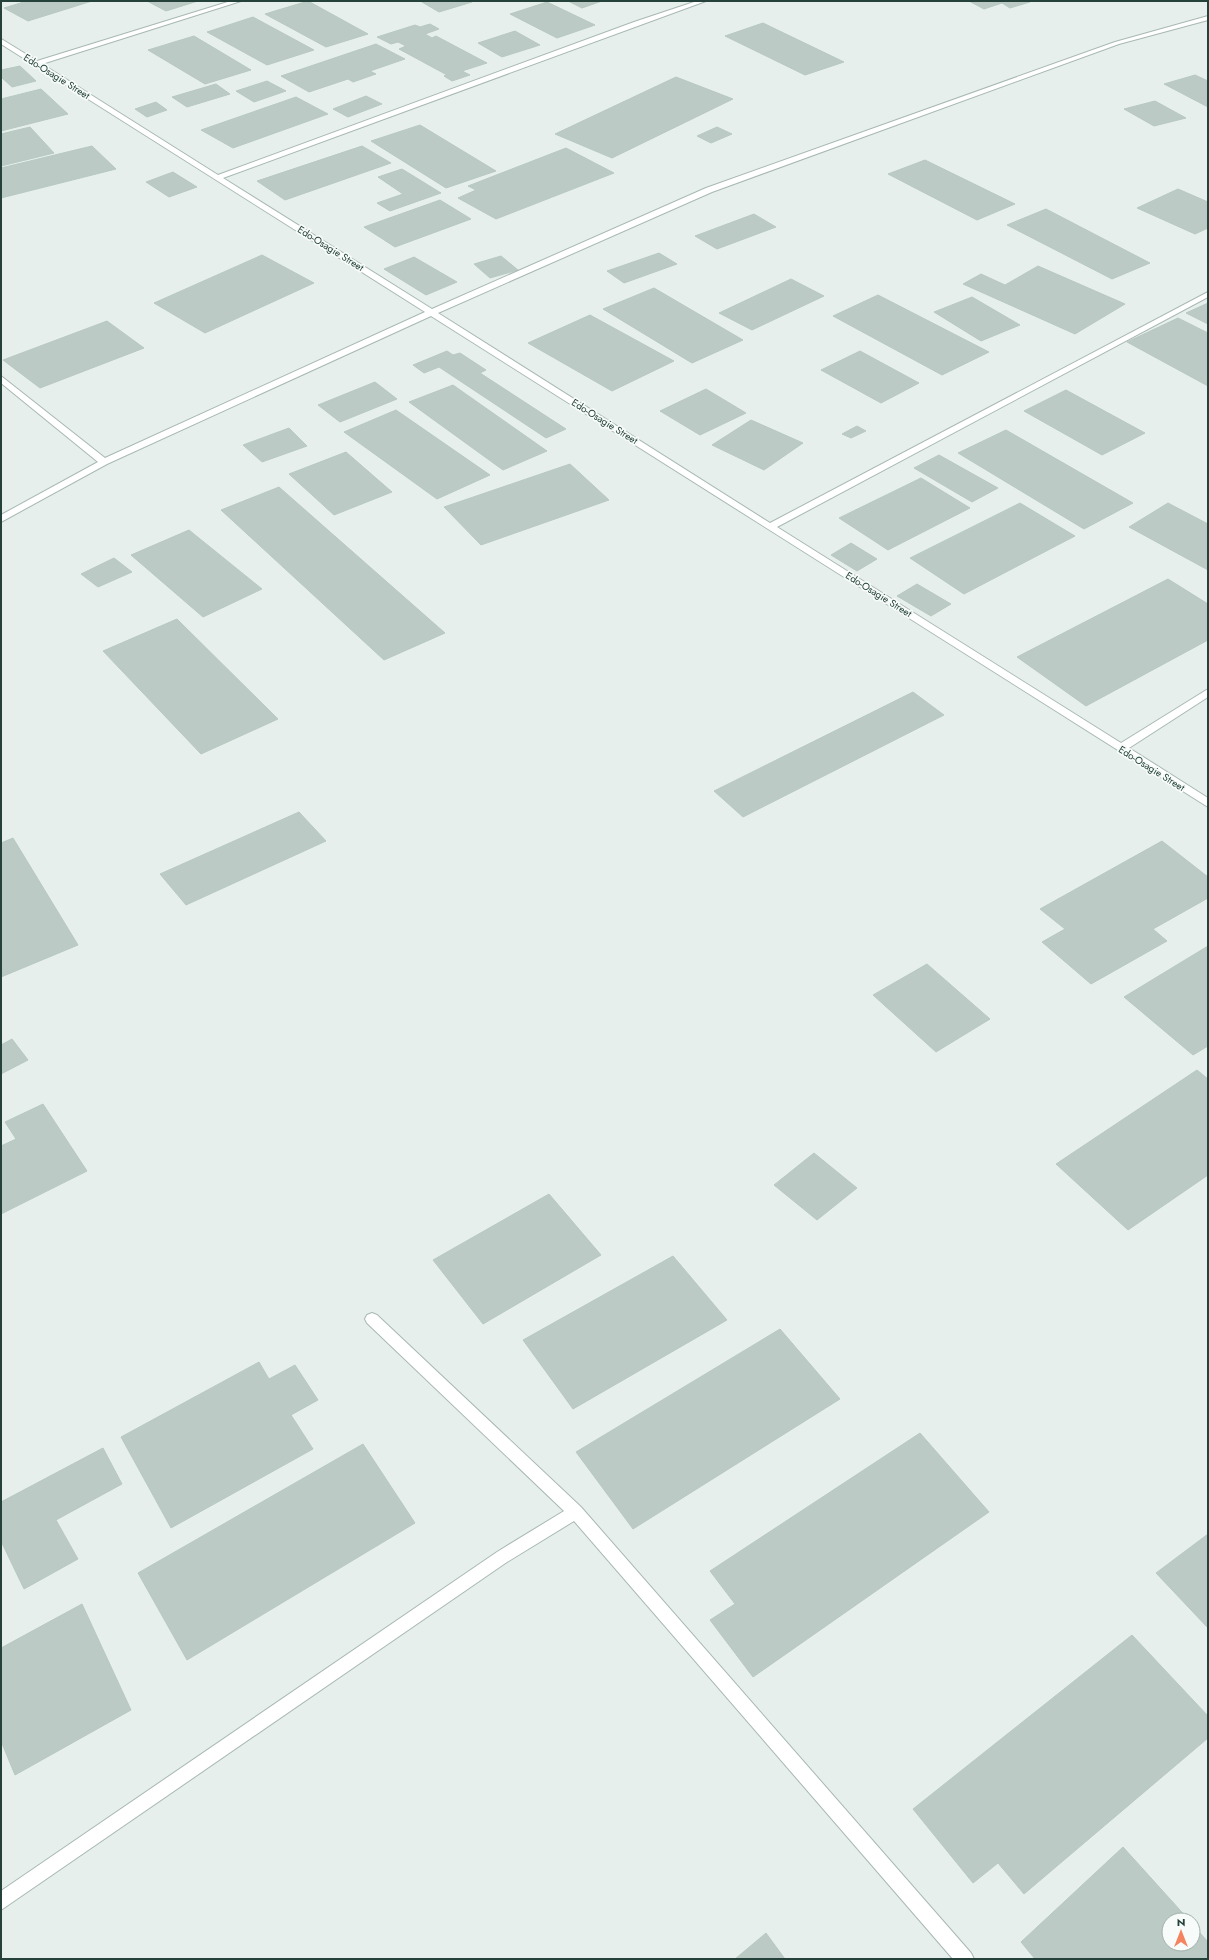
<svg xmlns="http://www.w3.org/2000/svg" width="1209" height="1960" font-family="Jost,sans-serif">
<style>
.building{fill:#bbcac4;stroke:#b8c9c2}
.lines{fill:none;stroke-linecap:round;stroke-linejoin:round}
.street-casing{stroke:#a8b8b2;stroke-width:2}
.street{fill:#fff;fill-rule:evenodd}
.labels{text-anchor:middle;stroke-width:3.5;stroke-linejoin:round;paint-order:stroke}
.far-street-label{font-size:10px;fill:#24423a;stroke:#f7fbf9}
</style>
<rect width="100%" height="100%" fill="#e6efeb"/>
<path class="building" d="M27 1H92L28 21 4 8Z
M147 1H198L166 11Z
M308 1 368 34 326 47 265 14Z
M427 1H469L472 2 439 12 422 2Z
M568 1H602L582 8Z
M969 1H1028L1030 2 1010 8 1002 3 984 9Z
M547 2 595 25 557 38 510 14Z
M253 17 314 50 267 65 207 32Z
M763 23 844 62 805 75 725 36Z
M430 24 439 29 425 34 432 38 436 36 487 63 462 71 470 75 452 81 444 76 447 75 399 49 406 46 398 42 391 44 377 37 415 25 420 27Z
M515 31 540 45 502 57 478 43Z
M194 36 251 70 205 84 148 50Z
M376 44 405 59 370 71 376 74 353 82 348 79 309 92 281 76Z
M20 66 36 81 12 87 1 77V70Z
M1195 75 1208 81V107L1164 84Z
M676 77 733 99 612 158 555 134Z
M267 81 286 91 254 102 236 91Z
M216 84 230 94 187 107 172 97Z
M41 89 68 114 1 131V99Z
M366 96 382 104 348 117 333 109Z
M296 97 328 114 233 148 201 130Z
M1155 101 1186 118 1154 126 1124 109Z
M156 102 167 110 147 117 135 109Z
M420 125 496 171 446 188 371 141Z
M30 127 54 153 1 166V134Z
M717 127 732 134 711 143 697 136Z
M92 146 116 169 1 198V168Z
M362 146 391 163 285 200 257 181Z
M566 148 614 173 496 219 458 198 476 190 468 186Z
M925 160 1015 204 977 220 888 174Z
M402 169 441 193 390 211 377 203 403 194 378 177Z
M173 172 197 187 169 197 146 182Z
M1178 189 1208 202V228L1195 234 1137 208Z
M440 200 471 219 395 247 364 227Z
M1046 209 1150 263 1112 279 1007 225Z
M754 214 776 227 717 249 695 236Z
M659 253 677 264 624 283 607 271Z
M262 255 314 283 205 333 154 303Z
M501 256 518 270 490 278 474 264Z
M414 257 457 282 426 295 384 269Z
M1038 266 1125 304 1075 334 963 284 981 274 1005 285Z
M791 279 824 296 752 330 719 313Z
M654 288 743 340 692 363 603 309Z
M878 295 989 352 942 375 833 316Z
M972 297 1020 325 981 341 934 312Z
M1208 303V324L1186 313Z
M590 315 674 361 612 391 528 343Z
M1178 318 1208 333V386L1127 342Z
M107 321 144 348 40 388 3 360Z
M447 351 453 355 460 353 486 370 480 373 566 429 546 438 439 367 424 373 413 365Z
M860 351 919 383 881 403 821 370Z
M375 382 397 399 340 422 318 405Z
M453 385 547 451 503 470 409 402Z
M706 389 746 413 700 435 660 411Z
M1066 390 1145 433 1102 455 1024 411Z
M396 410 490 475 437 499 344 432Z
M751 420 803 443 764 470 712 445Z
M857 426 866 431 851 438 842 434Z
M289 428 307 446 262 462 243 445Z
M1006 430 1133 503 1084 529 958 453Z
M346 452 392 492 334 515 289 474Z
M939 455 998 488 972 502 914 468Z
M570 464 609 500 481 545 444 507Z
M921 478 970 508 888 550 839 518Z
M279 487 445 633 384 660 221 510Z
M1020 503 1075 536 964 594 910 558Z
M1168 503 1208 524V570L1129 527Z
M189 530 262 589 203 617 131 555Z
M851 543 877 559 857 571 831 555Z
M114 558 132 572 98 587 81 574Z
M1168 579 1208 604V640L1086 706 1017 657Z
M917 584 951 604 931 616 897 596Z
M177 619 278 719 201 754 103 651Z
M913 692 944 715 743 817 714 791Z
M299 812 326 841 186 905 160 874Z
M13 838 78 945 1 977V843Z
M1162 841 1208 877V898L1153 929 1167 941 1091 984 1042 942 1065 929 1040 909Z
M1208 946V1046L1193 1055 1124 997Z
M927 964 990 1019 936 1052 873 995Z
M12 1039 28 1060 1 1074V1045Z
M1197 1070 1208 1079V1175L1128 1230 1056 1164Z
M43 1104 87 1171 1 1214V1146L16 1139 5 1122Z
M814 1153 857 1188 817 1220 774 1185Z
M549 1194 601 1255 483 1324 433 1260Z
M673 1256 727 1320 573 1409 523 1340Z
M780 1329 840 1399 633 1529 576 1452Z
M259 1362 269 1379 295 1365 318 1400 291 1415 313 1449 171 1528 121 1437Z
M920 1433 989 1512 753 1677 710 1620 735 1604 710 1571Z
M363 1444 415 1523 187 1660 138 1573Z
M103 1448 122 1484 56 1520 78 1559 24 1589 1 1541V1502Z
M1208 1534V1628L1156 1573Z
M82 1604 131 1710 15 1775 1 1741V1648Z
M1132 1635 1208 1716V1738L1024 1894 998 1863 973 1883 913 1809Z
M1123 1847 1189 1920H1169V1944H1193V1925L1208 1942V1959H1035L1021 1942Z
M766 1933 785 1959H735Z"/>
<g class="lines">
<defs>
<path id="street" d="M231 1H241L42 64 218 175 634 22 697 1H706L223 178 432 309 706 188 1115 42 1208 16V20L1119 44 712 192 438 313 770 523 1208 292V297L777 527 1121 743 1208 689V697L1129 748 1208 798V807L431 316 107 464 1 522V515L98 462 1 383V376L105 458 425 312 1 44V39L3 40 37 61Z
M372 1313 377 1315 581 1507 971 1953 974 1959H953L574 1521 507 1562 1 1910V1891L497 1552 564 1511 367 1323 365 1319 367 1315Z"/>
</defs>
<use href="#street" class="street-casing"/>
<use href="#street" class="street"/>
</g>
<g class="labels">
<g class="far-street-label">
<text transform="translate(57 76) rotate(32)" y="4">Edo-Osagie Street</text>
<text transform="translate(331 248) rotate(32)" y="4">Edo-Osagie Street</text>
<text transform="translate(605 421) rotate(32)" y="4">Edo-Osagie Street</text>
<text transform="translate(879 594) rotate(32)" y="4">Edo-Osagie Street</text>
<text transform="translate(1152 768) rotate(32)" y="4">Edo-Osagie Street</text>
</g>
</g>
<rect width="1209" height="1960" fill="none" stroke="#24423a" stroke-width="4"/>
<g transform="translate(1181 1932)"><circle r="19" fill="#f7fbf9" stroke="#a3b1ad"/>
<path d="M0-3L7 15L0 10L-7 15Z" fill="#f4845f"/>
<text y="-6" font-size="11" font-weight="bold" text-anchor="middle" fill="#24423a">N</text>
</g>
</svg>
